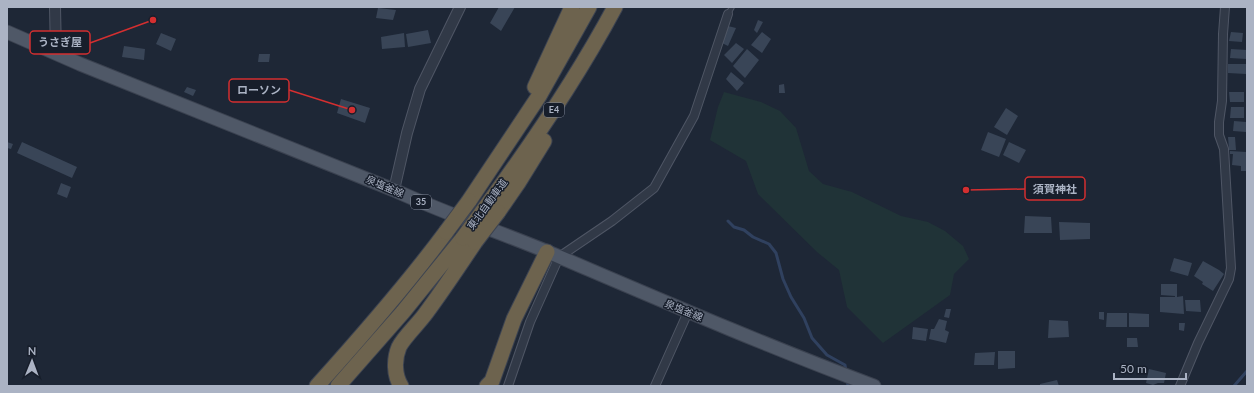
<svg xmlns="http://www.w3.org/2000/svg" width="1254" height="393" font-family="Lato,'Noto Sans JP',sans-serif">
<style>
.green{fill:#203337}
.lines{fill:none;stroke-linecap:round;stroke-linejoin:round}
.stream{stroke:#30415f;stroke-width:3}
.building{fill:#394557}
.service-casing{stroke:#4f5665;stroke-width:6}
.minor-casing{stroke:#4f5665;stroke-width:10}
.tertiary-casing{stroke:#4f5665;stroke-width:12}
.primary-casing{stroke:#3b4250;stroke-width:15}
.motorway-casing{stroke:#3c4351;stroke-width:17}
.service{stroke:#313947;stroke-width:4}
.minor{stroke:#313947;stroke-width:8}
.tertiary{stroke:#313947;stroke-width:10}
.primary{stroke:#4f5867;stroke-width:13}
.motorway{stroke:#6d634e;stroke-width:15}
.motorway-bridge-casing{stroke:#3c4351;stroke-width:17;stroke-linecap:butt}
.motorway-bridge{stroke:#6d634e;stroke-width:15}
.labels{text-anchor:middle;stroke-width:3;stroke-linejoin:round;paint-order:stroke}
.shield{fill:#171e2b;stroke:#7f8696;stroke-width:1}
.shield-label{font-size:9px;font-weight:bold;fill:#abb3c4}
.street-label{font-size:10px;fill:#abb3c4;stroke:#171e2b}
.leader{fill:none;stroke:#d42f30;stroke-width:1.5}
.callout-dot{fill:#d42f30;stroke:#171e2b;stroke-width:1.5}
.callout{fill:#171e2b;stroke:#d42f30;stroke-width:1.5}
.callout-label{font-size:11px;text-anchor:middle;font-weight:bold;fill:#abb3c4}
</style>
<rect width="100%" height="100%" fill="#1e2736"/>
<path class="green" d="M724 92 761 102 780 111 796 128 809 171 823 184 852 192 901 216 928 222 945 231 963 246 969 259 954 274 950 295 883 343 847 307 839 270 817 252 758 194 746 161 710 140 718 107Z"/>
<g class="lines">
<path class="stream" d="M728 221 734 227 744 230 753 237 769 244 776 253 783 279 791 297 804 318 812 338 827 355 845 365 846 371
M847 379 848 386
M1234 386 1247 371"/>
</g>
<path class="building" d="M499 7H515L501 31 490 23Z
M378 8 396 10 393 20 376 18Z
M758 20 763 22 757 33 754 30Z
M728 26 736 28 728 46 722 43Z
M428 30 431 43 408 47 406 34Z
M762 32 771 39 762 53 751 45Z
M1231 32 1243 33 1242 42 1229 41Z
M161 33 176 39 171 51 156 44Z
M404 33 405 47 382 49 381 37Z
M736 43 744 49 732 63 724 55Z
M124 46 145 49 144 60 122 57Z
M747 49 759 60 745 78 733 66Z
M1231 49 1247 50 1246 59 1230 58Z
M259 54H270L269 62H258Z
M1228 64H1246V74L1228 73Z
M731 72 744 83 737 91 726 79Z
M784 84 785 93H779V85Z
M187 87 196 90 193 96 184 92Z
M1229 92H1244V102H1230Z
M341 99 370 108 365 123 337 113Z
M1231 107H1244V118H1230Z
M1006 108 1018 116 1007 135 994 127Z
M1234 121 1246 122V132L1233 131Z
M988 132 1006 139 999 157 981 150Z
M1228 137H1235L1236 150H1229Z
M7 142 13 144 11 149 7 148Z
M22 142 77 167 72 178 17 153Z
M1009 142 1026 150 1019 163 1003 155Z
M1230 151 1246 152 1247 171H1241V166L1232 165 1233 154H1230Z
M61 183 71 187 67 198 57 194Z
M1025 216 1051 217 1052 233H1024Z
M1059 222 1090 223V239L1060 240Z
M1174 258 1192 263 1188 276 1170 271Z
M1203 261 1219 270 1224 274 1213 291 1202 284 1203 282 1194 276Z
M1161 284H1177V297L1183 296 1184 314 1160 312V297H1175V296L1161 295Z
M1185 300H1200L1201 312 1186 311Z
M946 309H951L949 318 944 317Z
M1099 312H1104V320L1099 319Z
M1107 313H1127V327H1106Z
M1129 313 1149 314V327H1129Z
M939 319 947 321 945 330 949 332 946 343 929 339 931 329H934Z
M1049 320 1068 321 1069 337 1048 338Z
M1179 323H1185L1184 331 1179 330Z
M913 327 928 329 926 341 912 339Z
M1127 338H1137L1138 347H1127Z
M998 351H1015V368L998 369Z
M995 352 994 365H974L975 353Z
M1149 369 1166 373 1164 383H1158L1153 385 1146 383Z
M1057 380 1059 386H1040V384Z"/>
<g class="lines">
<defs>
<path id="service" d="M728 14 732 7"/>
<path id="minor" d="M508 386 530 322 559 257 612 221 654 188 694 116 728 14
M655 386 688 312
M1180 386 1198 343 1229 279 1231 268 1224 149 1219 135V122L1222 101 1223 34 1225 7"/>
<path id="tertiary" d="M55 7 56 54
M394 190 407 133 420 89 460 7"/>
<path id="primary" d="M7 32 80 64 394 190C444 213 497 231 548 252 656 298 764 345 874 386"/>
<path id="motorway" d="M535 87 572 7
M469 201 539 96 589 7
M485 208C532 144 577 78 615 7
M498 212 518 183 544 141
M317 386C362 336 406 286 446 232
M338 386 403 312 463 238
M401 386C394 375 394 359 399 347 404 337 419 323 426 313 443 290 459 266 475 242
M487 386 492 381 514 319 547 252"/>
</defs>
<use href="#service" class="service-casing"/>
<use href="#minor" class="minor-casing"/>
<use href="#tertiary" class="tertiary-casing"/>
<use href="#primary" class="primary-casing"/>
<use href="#motorway" class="motorway-casing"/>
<use href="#service" class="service"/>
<use href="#minor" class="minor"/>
<use href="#tertiary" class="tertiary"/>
<use href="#primary" class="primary"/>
<use href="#motorway" class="motorway"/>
<defs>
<path id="motorway-bridge" d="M446 232 469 201
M463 238 485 208
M475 242 498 212"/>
</defs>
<use href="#motorway-bridge" class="motorway-bridge-casing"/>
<use href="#motorway-bridge" class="motorway-bridge"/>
</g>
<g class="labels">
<g class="shield">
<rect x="544" y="103" width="20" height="14" rx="3"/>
<rect x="411" y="195" width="20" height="14" rx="3"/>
</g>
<g class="shield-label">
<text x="554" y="113">E4</text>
<text x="421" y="205">35</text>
</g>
<g class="street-label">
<text transform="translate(385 186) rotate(23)" y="4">泉塩釜線</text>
<text transform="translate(487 204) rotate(-54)" y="4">東北自動車道</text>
<text transform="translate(684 310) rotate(22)" y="4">泉塩釜線</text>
</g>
</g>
<path class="leader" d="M153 20L90 43M352 110L289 90M966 190L1025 189"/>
<g class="callout-dot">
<circle cx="153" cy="20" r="4"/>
<circle cx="352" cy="110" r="4"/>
<circle cx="966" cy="190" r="4"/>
</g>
<g class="callout">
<rect x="30" y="31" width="60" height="23" rx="4"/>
<rect x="229" y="79" width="60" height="23" rx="4"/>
<rect x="1025" y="177" width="60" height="23" rx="4"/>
</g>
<g class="callout-label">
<text x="60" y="46">うさぎ屋</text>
<text x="259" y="94">ローソン</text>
<text x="1055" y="193">須賀神社</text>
</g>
<rect width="1254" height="393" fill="none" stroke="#abb3c4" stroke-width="16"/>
<g transform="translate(32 361) rotate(1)" stroke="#171e2b" stroke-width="3" paint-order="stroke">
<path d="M0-3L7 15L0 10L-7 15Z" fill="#abb3c4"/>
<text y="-6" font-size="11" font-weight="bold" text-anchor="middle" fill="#abb3c4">N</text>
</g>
<path d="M1114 373v6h72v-6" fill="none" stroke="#abb3c4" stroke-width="2"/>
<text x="1120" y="373" font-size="12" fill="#abb3c4" stroke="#171e2b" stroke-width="3" paint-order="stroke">50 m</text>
</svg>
